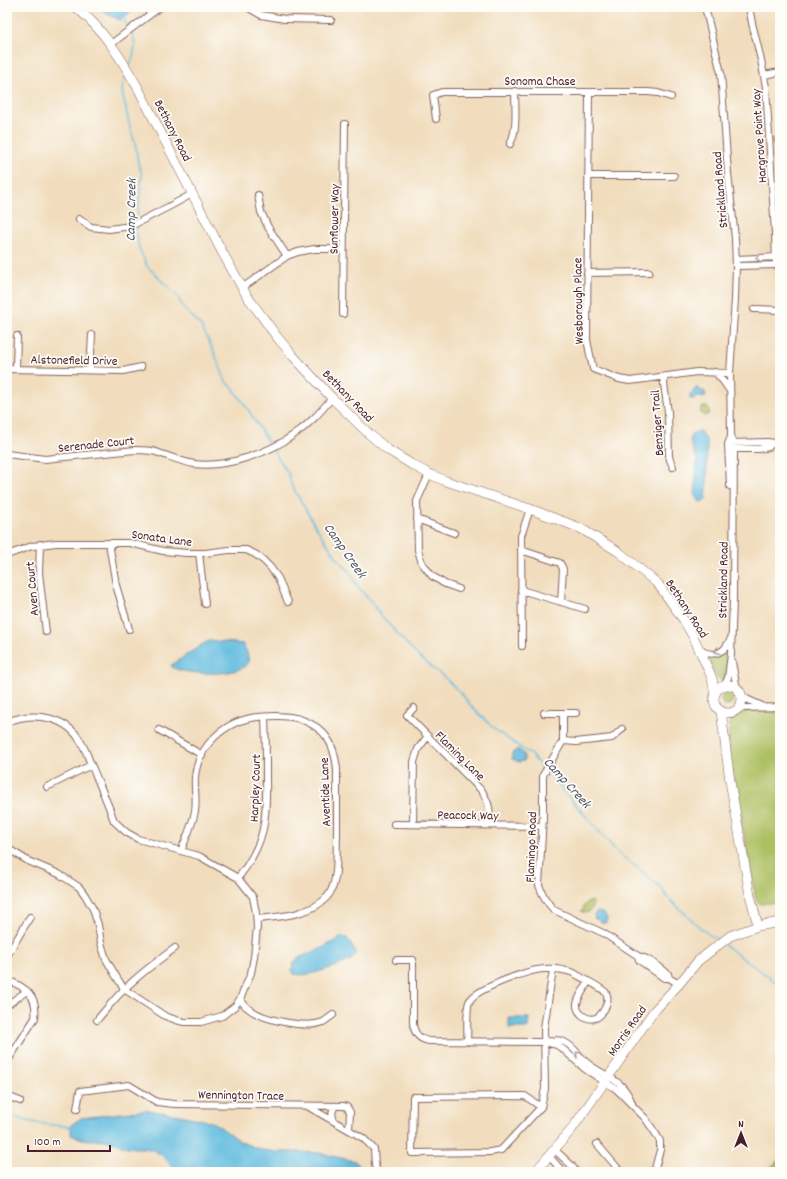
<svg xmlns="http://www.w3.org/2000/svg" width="787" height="1179" font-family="Dekko,sans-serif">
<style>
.green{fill:#afc063;stroke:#7c7047}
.water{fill:#61bbdf;stroke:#566d85}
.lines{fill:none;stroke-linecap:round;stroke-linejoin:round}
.stream{stroke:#61bbdf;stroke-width:1.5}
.street-casing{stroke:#84625e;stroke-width:8}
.secondary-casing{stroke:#84625e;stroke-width:10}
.street{stroke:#fff;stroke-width:6}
.secondary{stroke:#fff;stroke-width:9}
.oneway{stroke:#ae9aa0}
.labels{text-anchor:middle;stroke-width:3.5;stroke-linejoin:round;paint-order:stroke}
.street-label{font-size:13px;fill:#4a1f2b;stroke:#fdfcf7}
.water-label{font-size:14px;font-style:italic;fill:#52566a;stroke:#fdfcf7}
</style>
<rect width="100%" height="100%" fill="#fdfcf7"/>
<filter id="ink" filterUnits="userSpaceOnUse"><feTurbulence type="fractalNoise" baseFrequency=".025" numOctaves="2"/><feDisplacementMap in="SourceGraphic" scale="8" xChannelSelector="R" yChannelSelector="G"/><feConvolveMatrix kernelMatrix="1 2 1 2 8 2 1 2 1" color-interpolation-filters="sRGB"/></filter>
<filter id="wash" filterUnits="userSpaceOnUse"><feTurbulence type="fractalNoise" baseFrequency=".012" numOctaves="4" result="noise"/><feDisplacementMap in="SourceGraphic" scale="16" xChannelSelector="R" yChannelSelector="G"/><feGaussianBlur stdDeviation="0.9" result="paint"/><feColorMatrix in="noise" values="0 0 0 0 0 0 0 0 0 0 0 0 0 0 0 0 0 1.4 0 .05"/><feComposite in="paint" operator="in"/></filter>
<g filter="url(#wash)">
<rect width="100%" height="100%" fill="#f1ddbd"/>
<path class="green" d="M771.5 142a4.5 4.5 0 1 1 9 0a4.5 4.5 0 1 1-9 0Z
M700.5 411a4.5 4.5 0 1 1 9 0a4.5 4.5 0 1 1-9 0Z
M724 652H726L727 653 726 674V677L722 681 716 676 708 657 718 656Z
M721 699a6 6 0 1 1 12 0a6 6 0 1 1-12 0Z
M748 710H780V902L761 904 756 900 729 753C729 743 727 721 735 714 738 712 744 711 748 710Z
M590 901 593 903 592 908 588 913 586 912 585 913 581 911 584 908 583 907 587 902 589 903Z
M780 1159V1172H766V1171Z"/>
<path class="water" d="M100 7H136L121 20C113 17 105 14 100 7Z
M696 388H698L701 391H704L706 395 704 398 697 396 695 399H690V394L693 392Z
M700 431 707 441V490L706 500 700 502 695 497 697 460 690 442 691 434Z
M211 640C222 643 232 642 243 644 245 649 251 658 247 664 238 677 184 675 172 667L171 665 173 664 203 644Z
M518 749 524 754V761L519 762 512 759V753Z
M596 912 603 913 607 918 606 923H602L599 920 595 919 594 914Z
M342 937 347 938C350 942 358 951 354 957 350 963 318 972 310 974 304 975 299 975 294 974L292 970 293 964 298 958 318 950Z
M509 1018H529L528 1028H509Z
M147 1110 180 1115 212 1122 219 1126 239 1141 254 1147 262 1150 278 1152H303L319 1153 355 1161 362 1172H174C169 1160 158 1149 144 1148 139 1148 134 1148 128 1147 120 1146 113 1141 105 1140 99 1139 95 1140 89 1140 83 1140 77 1137 71 1135V1125L81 1118Z"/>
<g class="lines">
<path class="stream" d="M123 18 129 28
M130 66C134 54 138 43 131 32
M126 75 124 81 122 91 129 123 136 148 138 163 142 175 137 220
M137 226V236L139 248 147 266 177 296 185 310 194 318 201 326 214 352 226 382 233 388 249 411 271 447
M273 450 288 473 292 486 316 527 337 558 350 572 358 587 369 599 384 619 418 656 444 677 462 694 470 705 494 729 531 755 544 770
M547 772 619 854 643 872 661 888 668 898 682 911 704 931 719 941
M724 945 780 985
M7 1114C26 1124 50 1124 71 1127"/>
</g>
</g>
<g filter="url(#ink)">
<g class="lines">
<defs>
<path id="street" d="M247 7 261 15 285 19 331 20
M705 7 721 73 728 173 735 238 736 266 735 299 730 373 731 437 734 443 733 601 731 654 728 678 724 686
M749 7 752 23 761 60 766 87 775 233 776 265
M111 44 160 7
M764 75 780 72
M589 92 587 340 593 369 619 379 630 381 697 372 730 373
M436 119 433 95 442 92H648L658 93 671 97
M510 144C518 130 515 107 515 91
M7 166V210
M588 176H674
M258 195 261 212 268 227 287 256
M79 219 91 227 109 229 131 226 170 206 192 194
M736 259 778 257
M736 266 778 265
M587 273 649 272
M242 288 287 256 298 252 314 249H343
M754 309 780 310
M343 314 345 124
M7 369 123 371 141 367
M16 369 17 336
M90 370 92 335
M715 372 723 381 730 391
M663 377 668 412 669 456 670 460 673 467
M730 443 768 442 772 443 780 442
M730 449H759L769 447 772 443
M7 454 45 459 135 450C143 450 152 450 159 453 171 457 182 462 194 464 227 468 269 453 295 434 310 424 321 411 332 398
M429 474 417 501 418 550 422 563 432 576 445 584 459 589
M730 486 728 444 731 437
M417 519 454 533
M109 543 116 585 129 629
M40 544 39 573 46 632
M521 550 560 563 563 569 561 602
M199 553 205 604
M7 555 32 546 56 543H130L163 551 187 553H205L229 550H246L255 554 263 560 270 567 278 578 288 602
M521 590 585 609
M522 646 521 536 530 509
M699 648C705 655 717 656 724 649 727 646 729 642 731 638
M732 662 737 689
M742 697 762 706
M414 708 407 715 482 791C490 805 490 809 490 825
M739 709 744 708 780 707
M544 713H576
M563 713V741L543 775V817L539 885C542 894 547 903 554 910L603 933 638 956C650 959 659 966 668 974L669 978 679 984
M7 722C34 711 68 716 82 744 87 752 89 761 93 769 100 786 108 803 114 821L126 832 138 839 199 856 238 878 253 897 256 913 257 927 254 957 251 973 240 999 235 1006 222 1016 201 1022H184L176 1020 165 1016 124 989 114 973 106 959 101 943 98 925 93 909 85 895 79 887 59 874 28 861 7 848
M159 730 202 755
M563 741 576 742 612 738 622 729
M47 787 91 765
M394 824 542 826
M413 824 414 762 418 749 428 736
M181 851C186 838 193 824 195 811 197 800 194 789 195 777 198 745 226 720 258 717 272 716 286 715 300 719 326 728 334 743 337 769 337 791 337 814 337 836 336 853 339 882 328 896 312 915 279 917 257 919
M238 878C265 844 267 820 266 779 266 758 266 738 265 717
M7 956 30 917
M638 956 639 960 664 978H669
M396 960H413V1023C414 1033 418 1039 429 1041L544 1042 557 1045 564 1050 585 1069 616 1089 645 1118 656 1134 660 1141V1150L654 1172
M7 980C26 987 38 996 35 1018L7 1062
M240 999C242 1002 245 1006 248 1008 262 1020 306 1029 323 1022 327 1020 330 1017 333 1015
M7 1005 27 991
M97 1020C108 1007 118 994 131 983 145 970 160 959 175 948
M467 1042C468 1032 466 1009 469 1002 474 989 529 970 544 969 553 968 565 970 574 973 581 978 602 987 606 993 609 998 607 1003 605 1008 603 1011 602 1014 599 1016 591 1023 576 1015 577 1004 578 997 585 988 588 982
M547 1042C553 1040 560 1039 566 1043 574 1047 579 1056 586 1062 605 1078 622 1077 632 1103
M7 1096 20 1101
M307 1106 349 1130
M541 1107 525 1096 413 1097 412 1153 490 1152 501 1150 541 1107 545 1089 544 1028 553 969
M77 1109 80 1091 129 1085 157 1102 174 1104 344 1106 347 1107 350 1112 349 1130 363 1138 374 1149 375 1165 377 1172
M334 1121C332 1115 331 1112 335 1106
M597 1144 621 1172
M555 1150 572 1166 576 1172
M549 1156 563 1172"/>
<path id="secondary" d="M76 7C103 29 121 58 138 88L221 250 247 296 277 337 294 357 332 398 369 434 388 450 411 464 429 474 446 481 530 509 580 528 619 552 658 584 683 619 694 638 712 678 715 695
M714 699a14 14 0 1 1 28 0a14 14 0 1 1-28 0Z
M721 711 730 781 750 895 758 926
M535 1172 572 1129 654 1011 679 984 698 961 730 936 758 926 780 922"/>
</defs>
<use href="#street" class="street-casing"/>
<use href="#secondary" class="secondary-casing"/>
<use href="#street" class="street"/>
<use href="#secondary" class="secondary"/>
</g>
<defs><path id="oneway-chevron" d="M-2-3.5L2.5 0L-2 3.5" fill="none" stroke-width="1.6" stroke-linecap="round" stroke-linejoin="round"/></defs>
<g class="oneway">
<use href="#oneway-chevron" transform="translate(758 258) rotate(177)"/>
<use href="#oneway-chevron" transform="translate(717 651) rotate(160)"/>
<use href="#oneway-chevron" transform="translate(578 1054) rotate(-133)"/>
</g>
</g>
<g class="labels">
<g class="street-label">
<text x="540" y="85">Sonoma Chase</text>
<text transform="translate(174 130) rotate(63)" y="5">Bethany Road</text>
<text transform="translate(758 136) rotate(-94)" y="5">Hargrove Point Way</text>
<text transform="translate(719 190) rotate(-95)" y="5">Strickland Road</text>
<text transform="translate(333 219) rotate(-89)" y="5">Sunflower Way</text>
<text transform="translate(577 301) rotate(-91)" y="5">Wesborough Place</text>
<text transform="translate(74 359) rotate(1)" y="5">Alstonefield Drive</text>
<text transform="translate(349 395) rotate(46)" y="5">Bethany Road</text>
<text transform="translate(656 423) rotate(-94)" y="5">Benziger Trail</text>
<text transform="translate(96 443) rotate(-6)" y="5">Serenade Court</text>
<text transform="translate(162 537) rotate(8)" y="5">Sonata Lane</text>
<text transform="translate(722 580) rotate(-89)" y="5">Strickland Road</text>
<text transform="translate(31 589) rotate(-95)" y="5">Aven Court</text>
<text transform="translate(688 608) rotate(57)" y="5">Bethany Road</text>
<text transform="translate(461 755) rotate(45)" y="5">Flaming Lane</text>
<text transform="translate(254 788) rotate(-88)" y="5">Harpley Court</text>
<text transform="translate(324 792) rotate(-92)" y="5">Aventide Lane</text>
<text transform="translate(468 814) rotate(1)" y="5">Peacock Way</text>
<text transform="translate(530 847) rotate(-88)" y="5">Flamingo Road</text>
<text transform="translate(626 1030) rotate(-55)" y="5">Morris Road</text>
<text transform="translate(241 1094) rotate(1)" y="5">Wennington Trace</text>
</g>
<g class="water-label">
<text transform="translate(130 210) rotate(-89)" y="5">Camp Creek</text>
<text transform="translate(346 550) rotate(55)" y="5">Camp Creek</text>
<text transform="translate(568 782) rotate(48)" y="5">Camp Creek</text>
</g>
</g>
<rect width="787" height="1179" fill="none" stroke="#fdfcf7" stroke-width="24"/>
<g transform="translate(741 1133)" stroke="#fdfcf7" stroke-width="3" paint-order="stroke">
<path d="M0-3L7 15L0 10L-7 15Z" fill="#4a1f2b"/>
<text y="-6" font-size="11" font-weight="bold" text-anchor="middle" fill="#4a1f2b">N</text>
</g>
<path d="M28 1145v6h82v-6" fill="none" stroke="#4a1f2b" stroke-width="2"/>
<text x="34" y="1145" font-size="12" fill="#4a1f2b" stroke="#fdfcf7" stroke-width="3" paint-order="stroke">100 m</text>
</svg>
